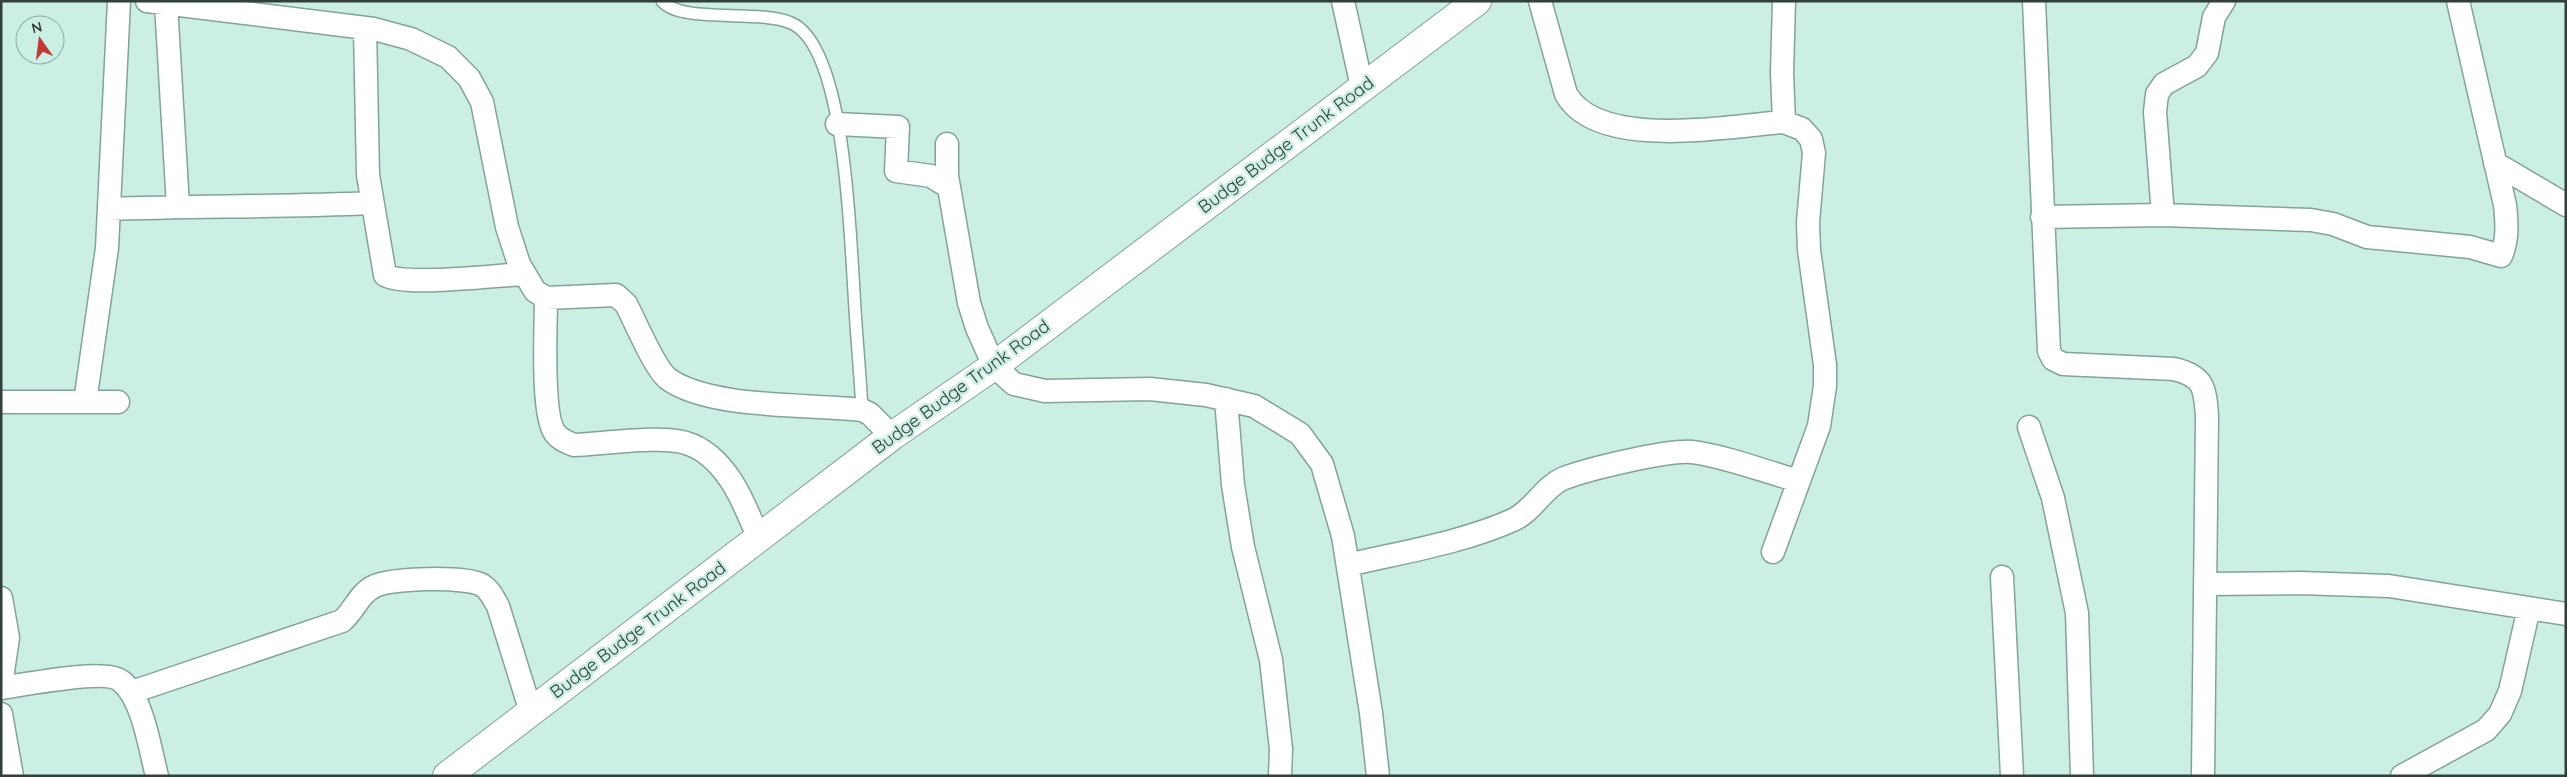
<svg xmlns="http://www.w3.org/2000/svg" width="2567" height="777" font-family="Quicksand,sans-serif">
<style>
.lines{fill:none;stroke-linecap:round;stroke-linejoin:round}
.lane-casing{stroke:#82a39a;stroke-width:14}
.street-casing{stroke:#82a39a;stroke-width:25}
.secondary-casing{stroke:#82a39a;stroke-width:30}
.lane{stroke:#fff;stroke-width:11}
.street{stroke:#fff;stroke-width:22}
.secondary{stroke:#fff;stroke-width:28}
.labels{text-anchor:middle;stroke-width:5;stroke-linejoin:round;paint-order:stroke}
.street-label{font-size:18px;fill:#313f3b;stroke:#ccefe5}
</style>
<rect width="100%" height="100%" fill="#ccefe5"/>
<g class="lines">
<defs>
<path id="lane" d="M662 1C681 24 759 9 791 23 846 46 850 238 854 292 856 332 860 371 862 410"/>
<path id="street" d="M147 1 374 29 411 39 448 57 469 78 482 102 507 227 519 264 535 291 546 298 616 295 626 304C635 321 654 367 667 378 707 409 811 404 862 410L870 414 892 436
M1343 1 1362 87
M1540 1 1566 94C1598 151 1729 126 1784 122
M2034 1 2049 351 2053 359 2063 364 2174 369C2204 376 2205 388 2207 416L2203 776
M166 4 178 206
M365 28 368 175 385 275C405 287 497 275 525 274
M837 124 898 127 896 171 931 176 949 187
M947 144V176L969 303 977 328 994 366 1014 384 1045 391 1150 389 1206 395 1254 406 1300 434 1322 464 1343 536 1371 713 1378 776
M2495 163 2566 205
M109 209C197 206 285 207 372 203
M2163 215 2155 112 2157 94 2164 84 2197 66 2207 53 2214 17 2224 1
M2042 217 2163 215 2311 220 2333 224 2367 237 2470 247 2501 256C2508 239 2507 224 2505 205L2458 1
M546 298C546 324 541 415 555 433 560 440 567 442 574 445 601 444 663 435 686 443 706 449 721 465 732 482 743 499 750 519 759 538
M1226 399 1233 485 1243 547 1271 660 1281 749 1280 776
M1 402H118
M85 402 107 248 119 1
M2029 427 2053 498 2077 613 2082 776
M1773 552 1819 426 1825 386V365L1809 250 1808 222 1814 153 1811 139 1802 129 1784 122 1782 73 1784 1
M1348 565C1403 552 1461 543 1513 520 1533 511 1543 488 1562 479 1587 469 1667 450 1692 452 1725 456 1766 472 1799 481
M2002 577 2012 776
M2206 584 2300 583 2389 586 2566 614
M1 598 8 638 1 685
M1 688C23 685 106 668 121 681 143 698 150 750 157 776
M132 692 342 621C355 610 359 593 375 586 392 578 466 576 482 585 490 590 493 598 498 606L531 712
M1 714 12 776
M2402 776 2486 730 2500 714 2510 691 2529 608"/>
<path id="secondary" d="M447 776 892 436 994 366 1477 1"/>
</defs>
<use href="#lane" class="lane-casing"/>
<use href="#street" class="street-casing"/>
<use href="#secondary" class="secondary-casing"/>
<use href="#lane" class="lane"/>
<use href="#street" class="street"/>
<use href="#secondary" class="secondary"/>
</g>
<g class="labels">
<g class="street-label">
<text transform="translate(1286 145) rotate(-37)" y="6">Budge Budge Trunk Road</text>
<text transform="translate(961 387) rotate(-36)" y="6">Budge Budge Trunk Road</text>
<text transform="translate(638 630) rotate(-37)" y="6">Budge Budge Trunk Road</text>
</g>
</g>
<rect width="2567" height="777" fill="none" stroke="#313f3b" stroke-width="5"/>
<g transform="translate(40 40) rotate(346)"><circle r="24" fill="#ccefe5" stroke="#8ea9a1"/>
<path d="M0-4L9 19L0 12L-9 19Z" fill="#c43634"/>
<text y="-8" font-size="14" font-weight="bold" text-anchor="middle" fill="#313f3b">N</text>
</g>
</svg>
